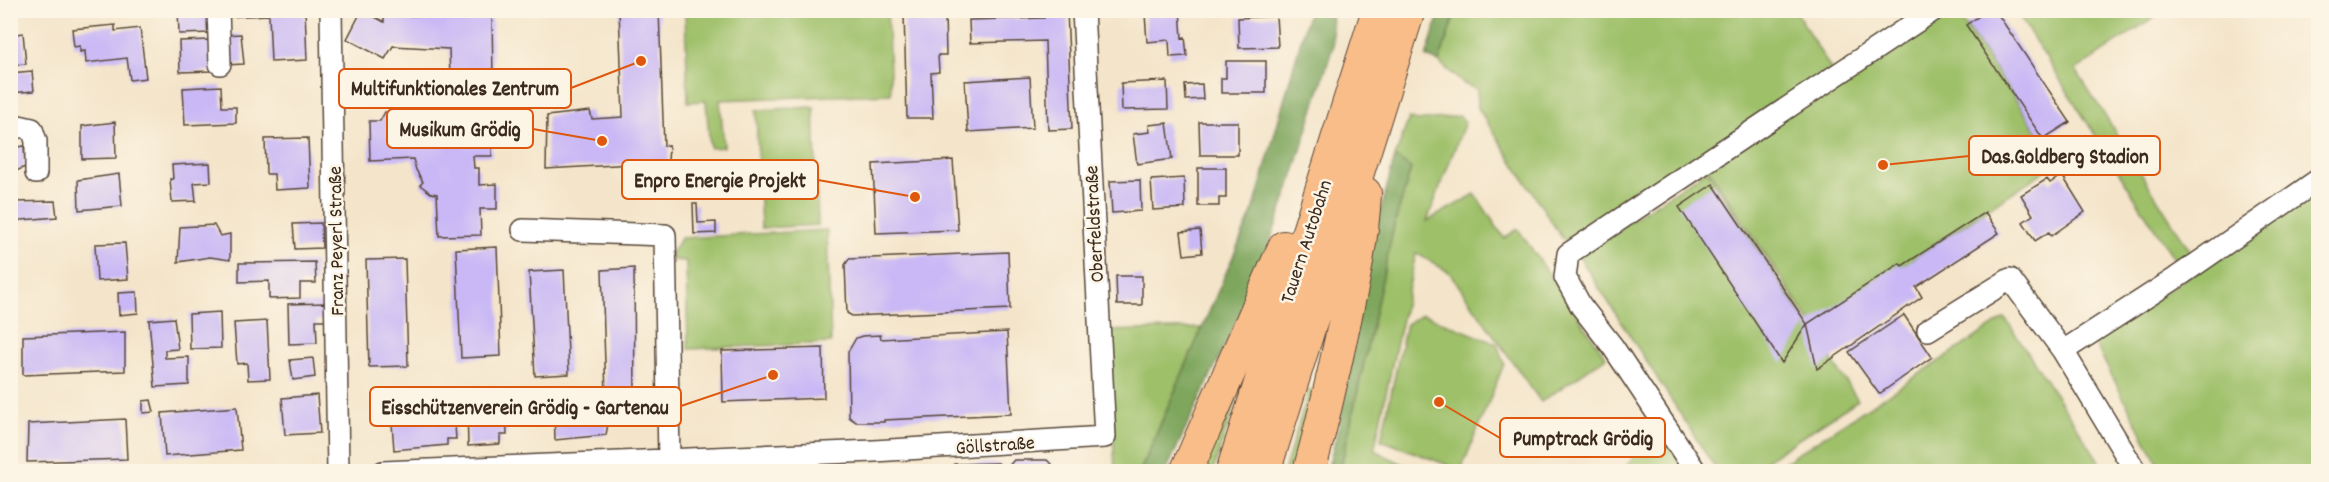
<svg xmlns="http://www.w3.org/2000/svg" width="2329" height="482" font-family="Dekko,sans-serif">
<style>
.green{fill:#9ec069;stroke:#6c7544;stroke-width:1.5}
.forest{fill:#7ea65d;stroke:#5c683e;stroke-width:1.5}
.building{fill:#c9b8f5}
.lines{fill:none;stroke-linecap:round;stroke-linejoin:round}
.minor-casing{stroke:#574638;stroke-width:24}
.highway-casing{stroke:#574638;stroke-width:34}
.minor{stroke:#fff;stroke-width:21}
.highway{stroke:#f8bd89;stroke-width:32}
.labels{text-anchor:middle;stroke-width:5;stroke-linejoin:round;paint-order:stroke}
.street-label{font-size:20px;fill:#3b2a1e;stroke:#fcf5e5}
.leader{fill:none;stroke:#df570d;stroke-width:2}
.callout-dot{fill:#df570d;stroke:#fcf5e5;stroke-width:2}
.callout{fill:#fcf5e5;stroke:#df570d;stroke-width:2}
.callout-label{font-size:21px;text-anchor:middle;font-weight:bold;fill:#3b2a1e}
</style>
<rect width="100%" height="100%" fill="#fcf5e5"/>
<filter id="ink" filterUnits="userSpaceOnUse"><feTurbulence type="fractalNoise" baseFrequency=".0167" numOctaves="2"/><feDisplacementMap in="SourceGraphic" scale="12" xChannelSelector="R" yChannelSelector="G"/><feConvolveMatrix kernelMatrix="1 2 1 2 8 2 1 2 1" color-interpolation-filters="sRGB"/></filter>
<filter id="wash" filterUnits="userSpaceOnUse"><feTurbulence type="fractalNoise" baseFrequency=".008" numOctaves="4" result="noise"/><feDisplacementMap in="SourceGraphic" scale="24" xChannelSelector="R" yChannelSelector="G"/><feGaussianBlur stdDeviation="1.35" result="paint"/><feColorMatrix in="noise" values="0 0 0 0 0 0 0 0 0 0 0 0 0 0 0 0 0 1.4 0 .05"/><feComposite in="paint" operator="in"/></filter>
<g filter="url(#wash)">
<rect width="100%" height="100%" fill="#f4e5ca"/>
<path class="green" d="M1795 10 1832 71 1573 243 1562 238 1478 108 1477 89 1464 84 1439 62 1456 11Z
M1942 10 1956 11 2058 162 1813 326 1708 168Z
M685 11H887L891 94 720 100 724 147 710 148 706 101 688 102Z
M2016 11H2163L2076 70 2193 255 2178 265Z
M814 107 818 225 761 228 756 110Z
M1460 116 1465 122 1427 221 1475 194 1504 238 1518 229 1606 357 1541 402 1449 272 1416 253 1374 450 1417 471 1340 472 1394 226 1411 169 1395 157 1409 118 1417 121Z
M1707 170 1858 400 1750 471H1717L1578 255Z
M2318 190V471H2162L2093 340Z
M827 230 831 343 688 349 686 261 672 260 671 253 681 238Z
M1423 314 1497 344 1504 364 1461 470 1381 440 1406 324Z
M2005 318 2103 467 2096 471H1771Z
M1202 328 1140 471H1115L1108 331Z
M1246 368 1213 471 1195 472Z
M1309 390 1323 394 1302 471 1284 472Z
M1659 428 1689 472H1621Z"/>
<path class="forest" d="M1309 11H1331L1333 46 1288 192 1256 279 1166 471 1140 472 1254 208Z
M1440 11H1456L1439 62 1426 57Z
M1395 157 1411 168 1394 226 1340 471 1327 472 1340 421 1371 246Z"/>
<g id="blocks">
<path class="building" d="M178 10H211L212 33 179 34Z
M223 10H305L307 60 271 62 269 15 224 17Z
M362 10 384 22V12H395V16L492 14 493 81 485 82 486 117H491L492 156H473L474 168H479V185L497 184V209H480L481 235 439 236 437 194 431 193 420 185 423 182 416 170 413 159 370 161 369 121H380L385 112 394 116 396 110 414 119 444 118 445 107H451L449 49 393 46 385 59 347 39Z
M619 10H659L664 146 669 145 668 162 546 169 547 116 590 111 592 119 623 117Z
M1067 10 1072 129 1048 130 1045 41 970 43 969 20 1044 18V11Z
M1157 10H1180L1182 38 1185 37 1187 56 1170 57 1169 40 1147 42 1145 14 1157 13Z
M1988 10H1995L2070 122 2043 139 1966 25Z
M945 13 946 55H938L939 72 931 73 933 118H907L904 14Z
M1276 16 1278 47 1239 48 1238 18Z
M115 25V31L140 28 146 78 130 80 127 58 86 63 85 51 80 52V46L74 47 72 29Z
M23 33 26 64 10 65V35Z
M241 34 244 64 225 65 223 35Z
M211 40 212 71 180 72 179 41Z
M1226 61H1266V93H1221V78H1226Z
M32 71 34 91 10 93V73Z
M1030 77 1033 128 968 132 965 81Z
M1167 81 1168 109 1122 110 1121 83Z
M1202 84 1203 99 1186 100 1185 85Z
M221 86 222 107H236V123L185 125 183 88Z
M115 122 116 158 82 159V126Z
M1199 122H1238V155H1200Z
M1167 123 1172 159 1137 164 1133 134 1150 132 1149 125Z
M308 138 310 188 275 190 274 174H266L265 139Z
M24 146 25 167 14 172 10 179V148Z
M953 160 958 230 876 233 873 164Z
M210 163 211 182 194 183 196 201 172 202 170 179H173L172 165Z
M1198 168H1226V198H1219V206H1198Z
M119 174 122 206 79 210 78 180Z
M2062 175 2085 212 2051 236 2049 232 2035 241 2023 222 2033 215 2021 195 2047 179 2050 183Z
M1184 178 1185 208 1153 210 1151 180Z
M1140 180 1141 211 1112 213 1110 181Z
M1713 184 1807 324 1782 363 1679 207Z
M55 201 57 217 10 221V203L13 202Z
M693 204H697L698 223 716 222V233L694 234Z
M1985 212 1999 233 1916 287 1922 297 1817 369 1807 324 1900 263 1902 266Z
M321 223 322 248 295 249 293 224Z
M214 225 220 236 230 234V260L210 257 178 262 180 227Z
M1200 230 1202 253 1184 255 1181 232Z
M125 243 128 279 97 281 95 244Z
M497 247 501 356 461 358 456 249Z
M1008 252 1010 309 852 316 847 313 845 265 849 259Z
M405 259 408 366 369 367 366 260Z
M315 262 316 283H300V298L269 299V281L239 282V263Z
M634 268 635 401 611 402V395H606L602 270Z
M564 270 569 374 535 376 529 272Z
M1116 276H1142V305H1117Z
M137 292 138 313 119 315 118 293Z
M327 303 328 320H316L317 343 289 344 288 304Z
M220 312 221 348 190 349 189 314Z
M1904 315 1932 357 1879 394 1849 352Z
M174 318 178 349 165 350V358L189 357V385L155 387 149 320Z
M267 321 270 379 248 380 247 363 237 364 234 323Z
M125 332V371L23 375V336Z
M1007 332 1011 414 884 420V422H856L849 417 848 352 856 338 862 336 880 335 881 339Z
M823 348 824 398 723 402 722 351Z
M313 358 315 377 293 380 290 360Z
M317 395 320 433 285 435 282 398Z
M151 400 154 412 143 413V401Z
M237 407 241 450 165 456 162 413Z
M426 407 427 420 445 418 446 426 455 425 456 439H447V445L394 450 391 410Z
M603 407 604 413 610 412 606 435 555 440 554 410Z
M499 408H506L507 435H500V444L468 446 467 409Z
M125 419 127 459 27 462 28 424Z
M1014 460H1047L1055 468V472H947L954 464 998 463 1005 470Z"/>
</g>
</g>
<g filter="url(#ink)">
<use href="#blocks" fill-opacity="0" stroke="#574638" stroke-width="1.5"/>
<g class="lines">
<defs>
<path id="minor" d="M218 10 220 64
M331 10 338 472
M10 124 32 129 36 141V173
M523 230 665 235 669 459
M1928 330 2010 279 2063 351
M383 472 874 451 1105 437 1083 10
M1696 472 1613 347 1581 306 1565 277 1568 254 1934 10
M2136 472 2063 351 2176 278 2318 180"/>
<path id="highway" d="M1186 472 1284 247
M1232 472 1378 10
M1264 472 1409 10
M1309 472C1322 424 1333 377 1343 329 1353 284 1363 239 1365 193"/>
</defs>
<use href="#minor" class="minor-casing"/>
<use href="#highway" class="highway-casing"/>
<use href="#minor" class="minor"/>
<use href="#highway" class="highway"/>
</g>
</g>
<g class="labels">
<g class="street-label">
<text transform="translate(1093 224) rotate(-93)" y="7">Oberfeldstraße</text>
<text transform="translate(335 241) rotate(-91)" y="7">Franz Peyerl Straße</text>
<text transform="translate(1305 241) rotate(-72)" y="7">Tauern Autobahn</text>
<text transform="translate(995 444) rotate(-4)" y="7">Göllstraße</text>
</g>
</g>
<path class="leader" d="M641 61L571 88M602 141L533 129M1883 165L1969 156M915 197L818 180M773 375L681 406M1439 402L1500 438"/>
<g class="callout-dot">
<circle cx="641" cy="61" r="6"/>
<circle cx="602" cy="141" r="6"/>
<circle cx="1883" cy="165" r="6"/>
<circle cx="915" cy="197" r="6"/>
<circle cx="773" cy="375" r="6"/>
<circle cx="1439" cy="402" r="6"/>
</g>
<g class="callout">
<rect x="339" y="69" width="232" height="39" rx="6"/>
<rect x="387" y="109" width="146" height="39" rx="6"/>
<rect x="1969" y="136" width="191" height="39" rx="6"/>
<rect x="622" y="160" width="196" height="39" rx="6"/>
<rect x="370" y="387" width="311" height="39" rx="6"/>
<rect x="1500" y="418" width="165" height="39" rx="6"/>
</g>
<g class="callout-label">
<text x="455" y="95">Multifunktionales Zentrum</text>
<text x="460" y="136">Musikum Grödig</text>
<text x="2065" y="163">Das.Goldberg Stadion</text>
<text x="720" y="187">Enpro Energie Projekt</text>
<text x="525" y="414">Eisschützenverein Grödig - Gartenau</text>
<text x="1583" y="445">Pumptrack Grödig</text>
</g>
<rect width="2329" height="482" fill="none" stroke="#fcf5e5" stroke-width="36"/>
</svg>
